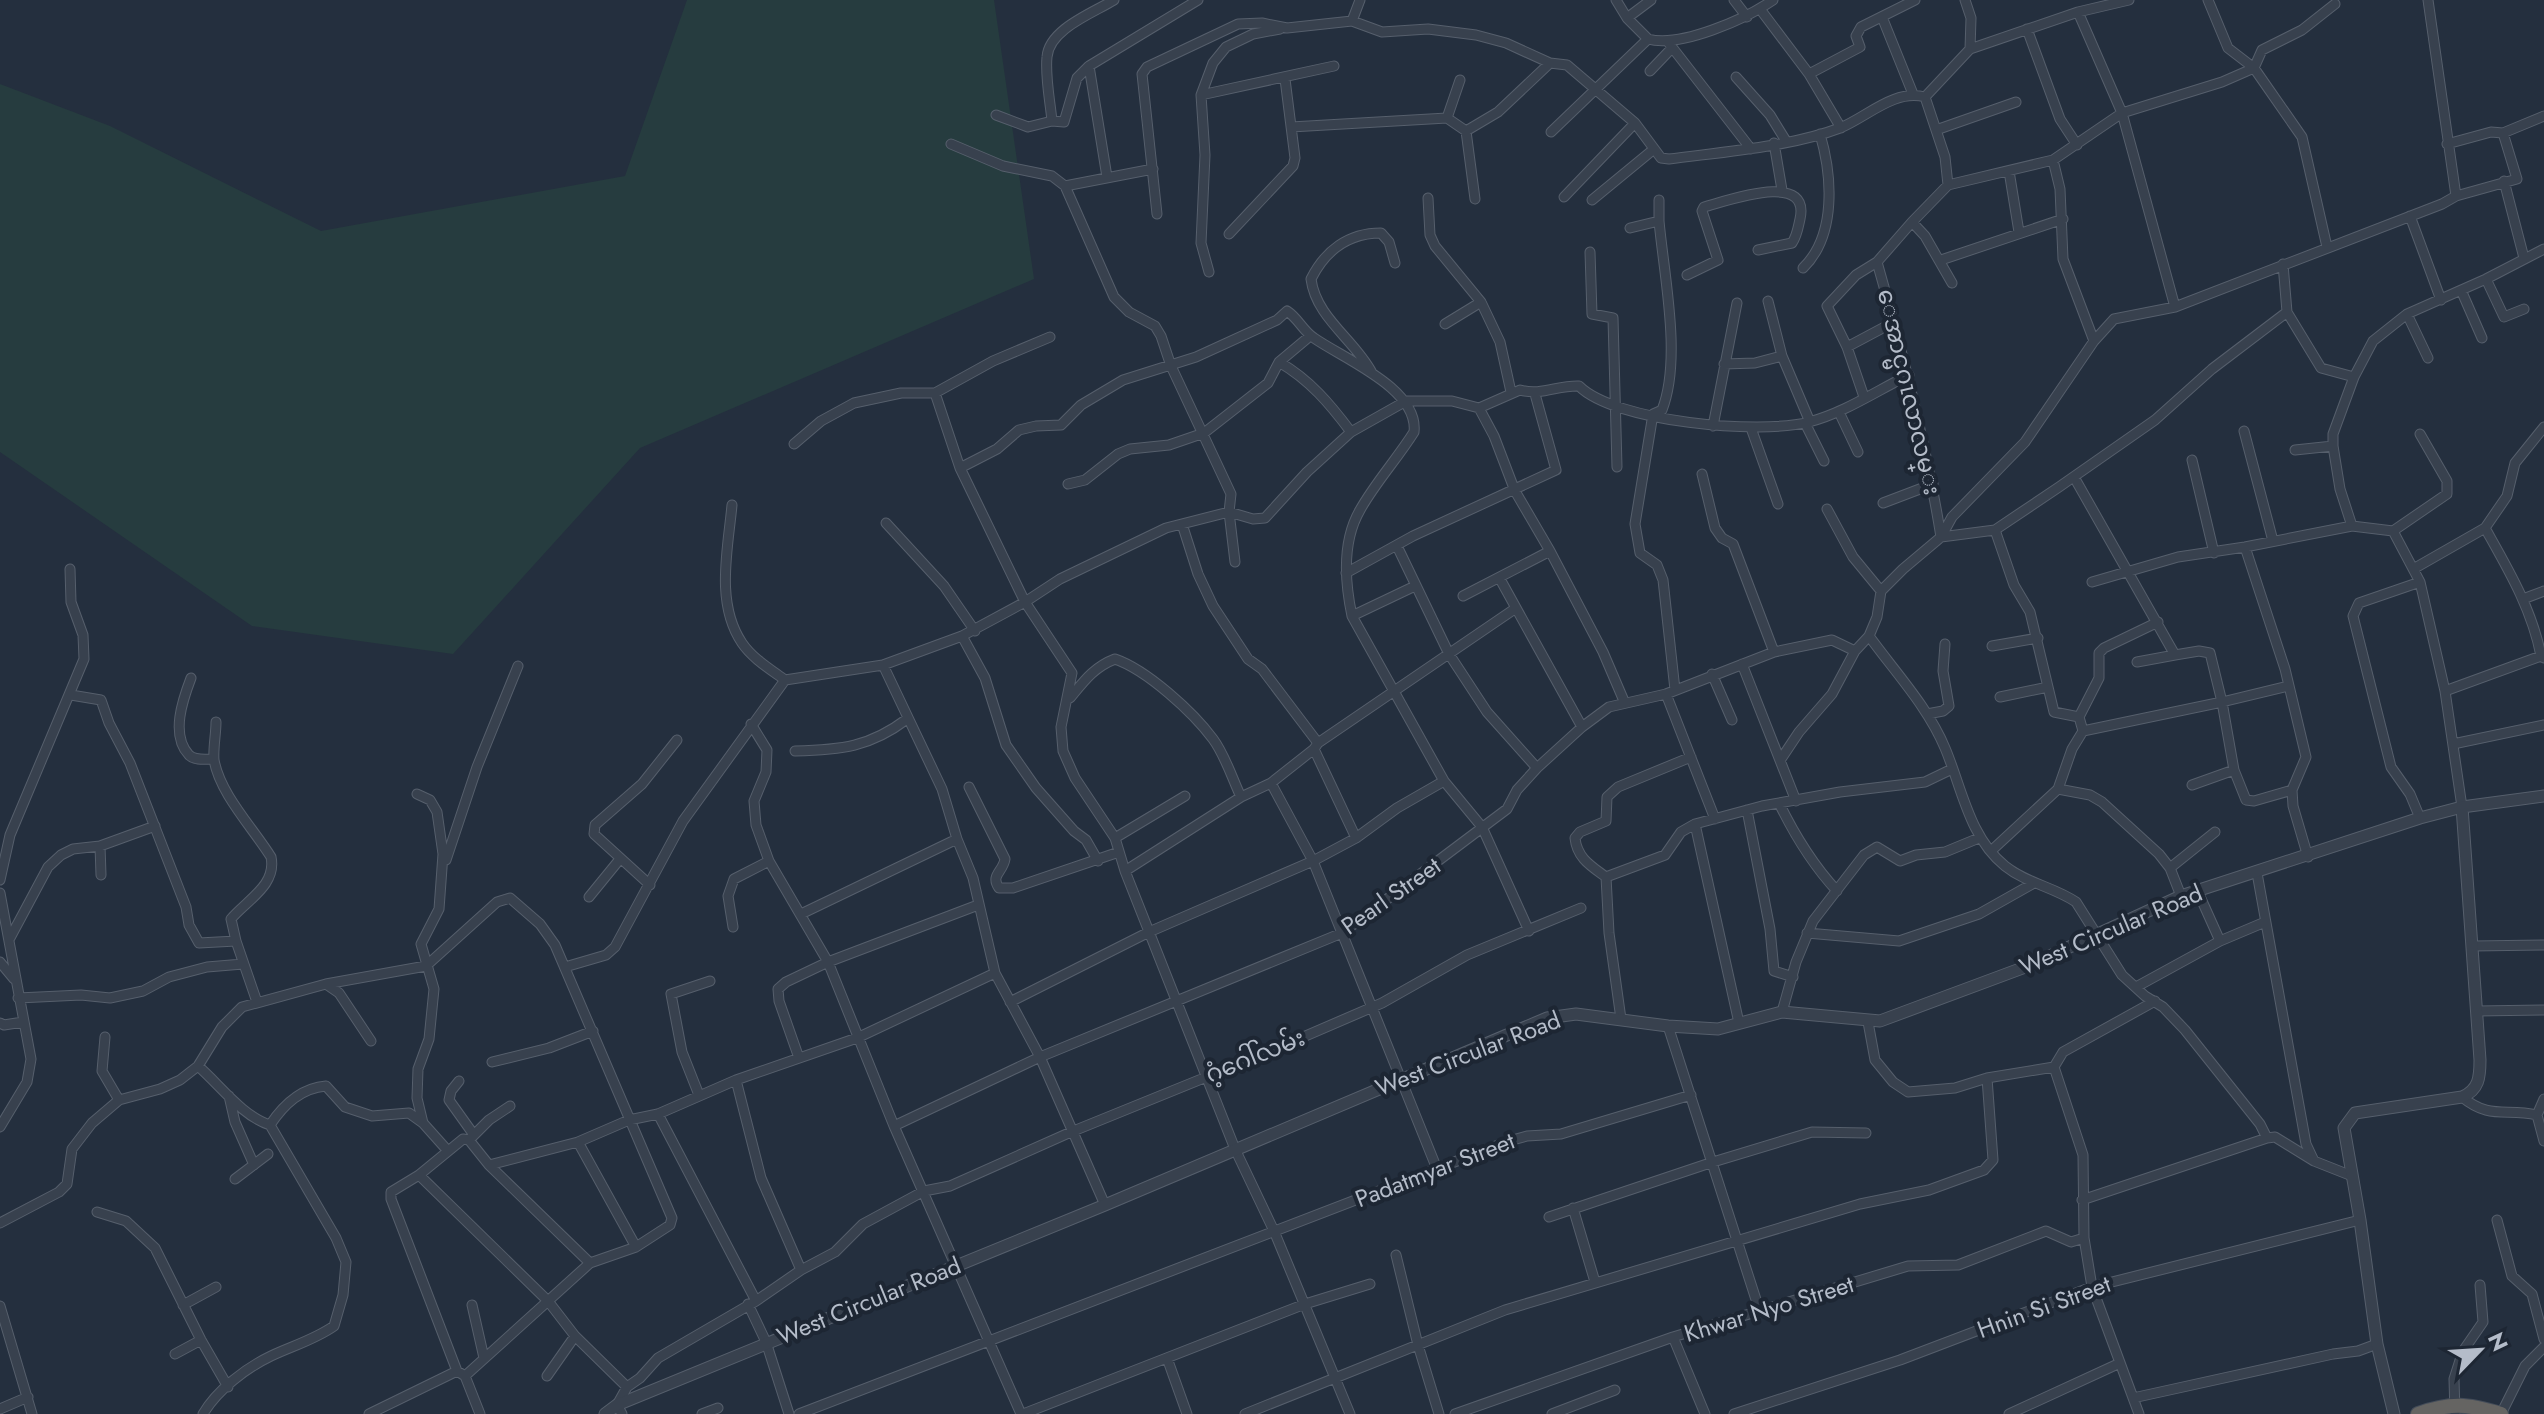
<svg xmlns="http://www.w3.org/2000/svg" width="2544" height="1414" font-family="Jost,'Noto Sans Myanmar',sans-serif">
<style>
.green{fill:#263c3f}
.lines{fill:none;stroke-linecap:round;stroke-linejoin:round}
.minor-casing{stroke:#565f6c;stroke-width:11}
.tertiary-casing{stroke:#565f6c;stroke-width:13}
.trunk-casing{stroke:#434c59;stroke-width:16}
.minor{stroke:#38414e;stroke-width:9}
.tertiary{stroke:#38414e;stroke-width:11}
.trunk{stroke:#656462;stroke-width:14}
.labels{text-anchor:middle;stroke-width:8;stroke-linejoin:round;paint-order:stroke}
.street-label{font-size:24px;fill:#b4bcc9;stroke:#1d2633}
</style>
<rect width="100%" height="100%" fill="#242f3e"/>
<path class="green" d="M687 0H994L1034 279 640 448 453 654 252 626 0 452V84L110 126 321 231 625 176Z"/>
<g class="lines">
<defs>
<path id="minor" d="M1616 0 1627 18 1648 39
M1734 0 1747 17
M2208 0 2228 48 2254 68 2302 137 2327 247
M1760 9 1809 74 1841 128
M2078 12 2122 113 2175 307
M1882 17 1913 94
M1627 18 1651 0
M1352 21 1360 0
M2027 29 2060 119 2077 145
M1668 42 1751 149
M1970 49 2078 12 2129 0
M1650 71 1671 49
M1809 74 1860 47 1856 36 1861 27 1915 0
M1736 77 1770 115 1786 141
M1201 95 1334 66
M996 115 1028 127 1052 121 1064 122 1077 78 1089 66
M1447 118 1460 80
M1052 121C1050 100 1045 77 1047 57 1049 29 1093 13 1114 0
M1291 127 1447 118 1466 131 1498 112 1550 63
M1936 130 2016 102
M1466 131 1475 199
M1551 132 1648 39C1680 48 1746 19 1773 0
M1774 143 1782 190
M951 144 1003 166 1052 176 1065 186 1153 169
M2447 144 2491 132 2503 133 2544 116
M2053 160 2060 189 2063 259 2094 341
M2009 171 2019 232
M1107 177 1089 66 1198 0
M2504 181 2524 258
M1948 185 1945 157 1925 97 1970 49 1971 18 1965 0
M1065 186 1114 297 1129 312 1155 326 1161 336 1171 366 1231 494 1229 512 1235 562
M2456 196 2517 179 2503 133
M1564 197 1635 123
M1428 198 1430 235 1435 246 1481 302
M1592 200 1654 149
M1659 200V221C1664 276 1682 359 1662 410L1653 414 1635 524 1640 553 1657 565 1663 580 1675 690
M1157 214 1142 74 1147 67 1238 24 1262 23 1287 28 1352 21 1382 32 1428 29 1476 35 1506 43 1550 63 1567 65 1635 123 1661 158 1669 159C1722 152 1790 147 1840 128 1867 117 1894 89 1925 97
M2410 216 2441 300
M1912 222 1925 236 1952 283
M1630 228 1659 221
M1229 234 1293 166 1295 158 1285 79
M1590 252 1592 314 1613 318 1617 467
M1941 260 2063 219
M1803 268C1837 235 1832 175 1820 134
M1209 272 1201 243 1205 155 1201 95 1213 63 1226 47 1253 34 1280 29
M1687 275 1718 260 1702 211 1704 207C1727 201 1811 170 1800 219 1798 228 1797 236 1792 243L1758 250
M2486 279 2504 317 2524 309
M2461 290 2482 338
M1768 301 1782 356 1810 422
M2287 312 2321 368 2354 377
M2407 314 2428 358
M1445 324 1481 302 1500 342 1511 392
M1847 347 1894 322
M1279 362C1310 380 1330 404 1351 432
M1724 364 1755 363 1782 356
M1372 373C1355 340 1316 318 1311 279 1325 251 1348 233 1381 233L1389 242 1395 263
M935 393 960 468 1025 602 1072 673 1061 727 1063 751 1075 778 1115 838 1125 871 1235 1149 1274 1231 1350 1414
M1864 397 1847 347 1827 306 1856 275 1877 262
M1479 408 1494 436 1515 491 1550 551 1603 652 1624 701
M1839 412 1858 452
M1805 423 1824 461
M1713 426 1737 303
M1751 428 1778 504
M2244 431 2273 541
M794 444 821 421 854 403 901 393H935L993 361 1050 337
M2295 450 2333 446
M2192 460 2214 553
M960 468 997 449 1019 430 1036 426 1061 425 1081 405 1123 380 1196 357 1277 320 1287 311C1298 318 1303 331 1314 338 1344 359 1419 389 1414 432 1397 459 1375 483 1360 510 1342 541 1345 583 1352 616L1444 781 1482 827 1529 931
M1702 474 1715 528 1722 538 1733 544 1774 652
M2074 477 2175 655 2199 651 2210 653 2222 702 2288 686
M1068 484 1085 480 1118 454 1130 449 1169 445 1204 433 1268 383 1279 362 1310 336
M1883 503 1933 484
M732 505C728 549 715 603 742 643 752 658 770 669 785 680L883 665 962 636 1025 602 1060 579 1166 528 1229 512 1253 519 1265 518 1307 472 1351 432 1406 401H1452L1479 408 1520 390C1541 396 1558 385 1579 386 1615 422 1760 435 1809 422 1844 413 1876 391 1909 375
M1827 509 1853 557 1881 591
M886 523 944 586 975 631
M1182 524 1198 574 1213 606 1248 659 1262 669 1318 743
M2485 528 2507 496 2515 463 2544 427
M1995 530 2014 585 2030 612 2054 712 2079 717
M2393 531 2447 494V481L2420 434
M1941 537 1952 517 2025 442 2094 341 2114 319 2175 307 2442 204 2456 196 2428 0
M1941 537C1926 444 1903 353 1877 262L1912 222 1948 185 2053 160 2122 113 2222 82 2254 68 2262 50 2302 30 2335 4
M1397 546 1449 654 1487 712 1537 768
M2245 547 2285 669 2306 757 2292 790
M2415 568 2485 528C2508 569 2532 609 2541 656L2544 658
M1346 573 1413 536 1556 470 1535 394
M1500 579 1582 727
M2092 582 2178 557 2245 547 2352 526
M1463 596 1550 551
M2523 599 2544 591
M1352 616 1415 586
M962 636 985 678 1006 745 1036 788 1074 831 1086 840 1098 861
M1869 636C1895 672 1928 707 1945 748 1962 788 1969 837 2005 866 2026 883 2054 887 2076 902L2122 975 2145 996 2163 1007 2185 1030 2260 1124 2267 1138 2275 1137 2314 1161
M1992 646 2038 638
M2137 662 2175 655
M1742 664 1796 801
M883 665 942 789 957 839 973 878 995 973 1040 1057 1105 1205
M1712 674 1732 720
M191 678C183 699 170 735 189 755 195 761 206 759 214 759
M2445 691 2541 656
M1666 694 1715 819
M71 695 101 700 109 723 130 763 186 907 189 925 199 943 236 941
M2000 697 2048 687
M1070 698C1084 681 1094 667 1115 659 1147 670 1193 712 1213 739 1225 755 1232 778 1241 797
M1927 714 1943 711 1949 706 1943 671 1945 644
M216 722C216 734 213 748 214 760 220 794 253 828 271 857 277 885 247 900 231 919L236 941 257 1002
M751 724 767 750 766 772 754 801 756 825 769 861 828 962 894 1126 1021 1414
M2083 731 2079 717 2099 678V653L2104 648 2158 622
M2453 744 2544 725
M1314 749 1356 838
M795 751C841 750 870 747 907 719
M1781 759 1799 732 1832 694 1855 651 1869 636 1877 617 1881 591 1903 569 1941 537 1995 530 2059 487 2155 420 2212 369 2287 312 2283 264
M1271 783 1313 861 1437 1169
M2192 785 2234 770
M969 787 1005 859C1003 872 990 875 999 888H1013L1119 852
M2058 789 2072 749 2083 731 2222 702 2234 770 2246 800 2254 801 2292 790 2293 806 2308 857
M417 794 430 800 437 812 443 854 439 909 421 944 434 989 429 1039 418 1069 417 1098 423 1123
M1779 803C1795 836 1812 864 1837 891
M2462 807 2445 691 2420 582 2393 531 2352 526 2340 489 2333 446V434L2354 377 2373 341 2407 314 2486 279 2544 249
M1747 810 1770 929 1774 971 1793 977
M2420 818 2410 794 2391 767 2353 616 2359 603 2420 582
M1695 824 1739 1023
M1115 838 1185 796
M100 846 101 875
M1991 851 2058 789 2090 795 2102 802 2159 854 2170 868 2181 896
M446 860 477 767 518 666
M2170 868 2215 832
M1125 871 1241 797 1271 783 1314 749 1318 743 1516 608
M2257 873 2306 1144 2314 1161 2352 1176
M1606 877 1665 855 1681 832 1695 824 1762 806 1840 792 1925 782 1952 769
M0 880 10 835 84 659 83 635 71 602 70 569
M650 885 594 834 595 825 642 784 677 740
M2198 892 2220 941
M0 893 31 1059 27 1082 0 1127
M589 897 620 859
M801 914 957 839
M733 927 728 896 734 879 769 861
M1807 933 1899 941 1979 914 2034 883
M10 938 48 867 61 855 73 849 100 846 155 826
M2473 946 2544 945
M0 962 14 979
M565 967 606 955 615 947 683 821 785 680
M326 984 339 993 371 1041
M2136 987 2220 941 2265 922
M18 998 81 995 110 998 143 991 169 977 207 967 243 964
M1010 1002 1149 932 1313 861 1356 838 1397 808 1444 781
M2477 1011 2544 1010
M1782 1012 1796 962 1813 921 1864 855 1877 847 1900 861 1916 855 1945 852 1979 838
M1621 1019 1609 933 1606 877C1591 866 1577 858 1575 838L1580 832 1606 821 1607 797 1618 787 1691 757
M1868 1022 1875 1060 1893 1082 1908 1092 1955 1088 1987 1078 2054 1067 2063 1052 2155 1001
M0 1023 4 1025 23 1022
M1668 1026 1760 1312
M105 1037 102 1071 119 1100
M799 1058 779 1001 778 989 786 982 828 962 978 905
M492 1062 549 1048 593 1031
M198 1066C220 1085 242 1116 270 1125L336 1238 346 1262 343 1295 334 1326C314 1340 292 1346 271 1356 246 1368 217 1390 203 1414
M2054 1067 2083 1155 2084 1238 2092 1287 2139 1414
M736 1080 761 1178 801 1270
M459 1081 451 1091 449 1100 474 1135
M699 1095 682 1052 671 994 710 981
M229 1096 235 1122 254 1165
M2462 1097C2490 1120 2505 1108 2537 1115L2544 1141
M658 1114 756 1301
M2537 1115 2544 1099
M270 1125C284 1104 301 1088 326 1086L345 1107 372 1116 409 1113 423 1123 448 1151
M894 1126 1040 1057 1342 933 1507 809 1517 790 1537 768 1582 727 1609 707 1666 694 1774 652 1832 640 1855 651
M469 1140 489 1165 590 1263
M578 1142 636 1247
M489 1165 578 1142 629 1120 658 1114 736 1080 857 1038 995 973
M419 1175 548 1301 575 1336 627 1387
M235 1179 268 1154
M2082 1200 2267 1138
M1573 1208 1595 1282
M97 1212 126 1221 155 1248 201 1340 228 1387
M1549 1217 1713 1162 1812 1132 1866 1133
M2497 1220 2512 1276 2532 1294 2544 1339
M0 1223 59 1192 67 1184 72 1149 92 1123 119 1100 160 1089 180 1080 198 1066 222 1027 242 1007 326 984 426 966 497 902 510 898 540 924 555 945 672 1218 670 1225 636 1247 590 1263 465 1376
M1396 1255 1418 1345 1439 1414
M748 1304 766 1342 789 1414
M183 1305 216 1287
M472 1305 484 1358
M0 1306 32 1414
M1673 1337 1705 1414
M175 1354 201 1340
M1167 1358 1187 1414
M547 1376 575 1336
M2133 1398 2333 1354 2358 1351 2377 1344
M0 1409 28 1397
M369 1414 457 1371
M480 1414 465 1376 457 1371 391 1199V1192L419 1175 463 1139 469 1140 489 1120 510 1106
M622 1414 617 1405 627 1387 640 1378 658 1358 756 1301 801 1270 835 1252 863 1224 924 1191 950 1186 1071 1132 1273 1050 1382 1003 1467 955 1581 908
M702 1414 718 1408
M799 1414 1509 1141 1527 1136 1561 1134 1691 1095
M1023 1414 1305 1304 1370 1284
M1245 1414 1505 1310 1860 1204 1929 1190 1984 1170 1993 1160 1987 1078
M1455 1414 1673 1337 1908 1266 1958 1265 2046 1231 2071 1242 2084 1238
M1552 1414 1615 1390
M1734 1414 1900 1360 2092 1287 2360 1220
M2009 1414 2120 1363
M2455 1414 2454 1379 2463 1351 2483 1322 2480 1285
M2501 1414 2525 1366 2544 1347"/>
<path id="tertiary" d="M605 1414 617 1405 1105 1205 1547 1018 1576 1014 1668 1026 1718 1029 1782 1012 1880 1021 2028 966 2181 896 2420 818 2462 807 2544 796
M2394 1414 2377 1344 2360 1220 2344 1128 2355 1113 2462 1097C2479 1090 2480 1077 2480 1060L2462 807"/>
<path id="trunk" d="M2418 1414C2452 1402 2467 1404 2501 1414"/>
</defs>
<use href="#minor" class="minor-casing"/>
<use href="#tertiary" class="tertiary-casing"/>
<use href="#trunk" class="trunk-casing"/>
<use href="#minor" class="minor"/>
<use href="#tertiary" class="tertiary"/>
<use href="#trunk" class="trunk"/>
</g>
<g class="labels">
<g class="street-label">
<text transform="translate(1909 392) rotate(77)" y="8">ေအာင္မဂၤလာလမ္း</text>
<text transform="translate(1391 896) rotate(-35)" y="8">Pearl Street</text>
<text transform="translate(2111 930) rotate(-23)" y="8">West Circular Road</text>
<text transform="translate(1468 1054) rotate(-21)" y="8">West Circular Road</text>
<text transform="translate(1255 1056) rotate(-22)" y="8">ဂံ့ဂေါ်လမ်း</text>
<text transform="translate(1435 1170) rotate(-21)" y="8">Padatmyar Street</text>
<text transform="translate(869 1301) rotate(-22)" y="8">West Circular Road</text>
<text transform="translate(2044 1307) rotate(-20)" y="8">Hnin Si Street</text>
<text transform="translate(1769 1309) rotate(-17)" y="8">Khwar Nyo Street</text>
</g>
</g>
<g transform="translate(2480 1350) rotate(65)" stroke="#1d2633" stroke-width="6" paint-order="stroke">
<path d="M0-6L14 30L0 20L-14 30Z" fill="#b4bcc9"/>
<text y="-12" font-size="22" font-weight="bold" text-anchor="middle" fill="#b4bcc9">N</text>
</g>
</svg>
